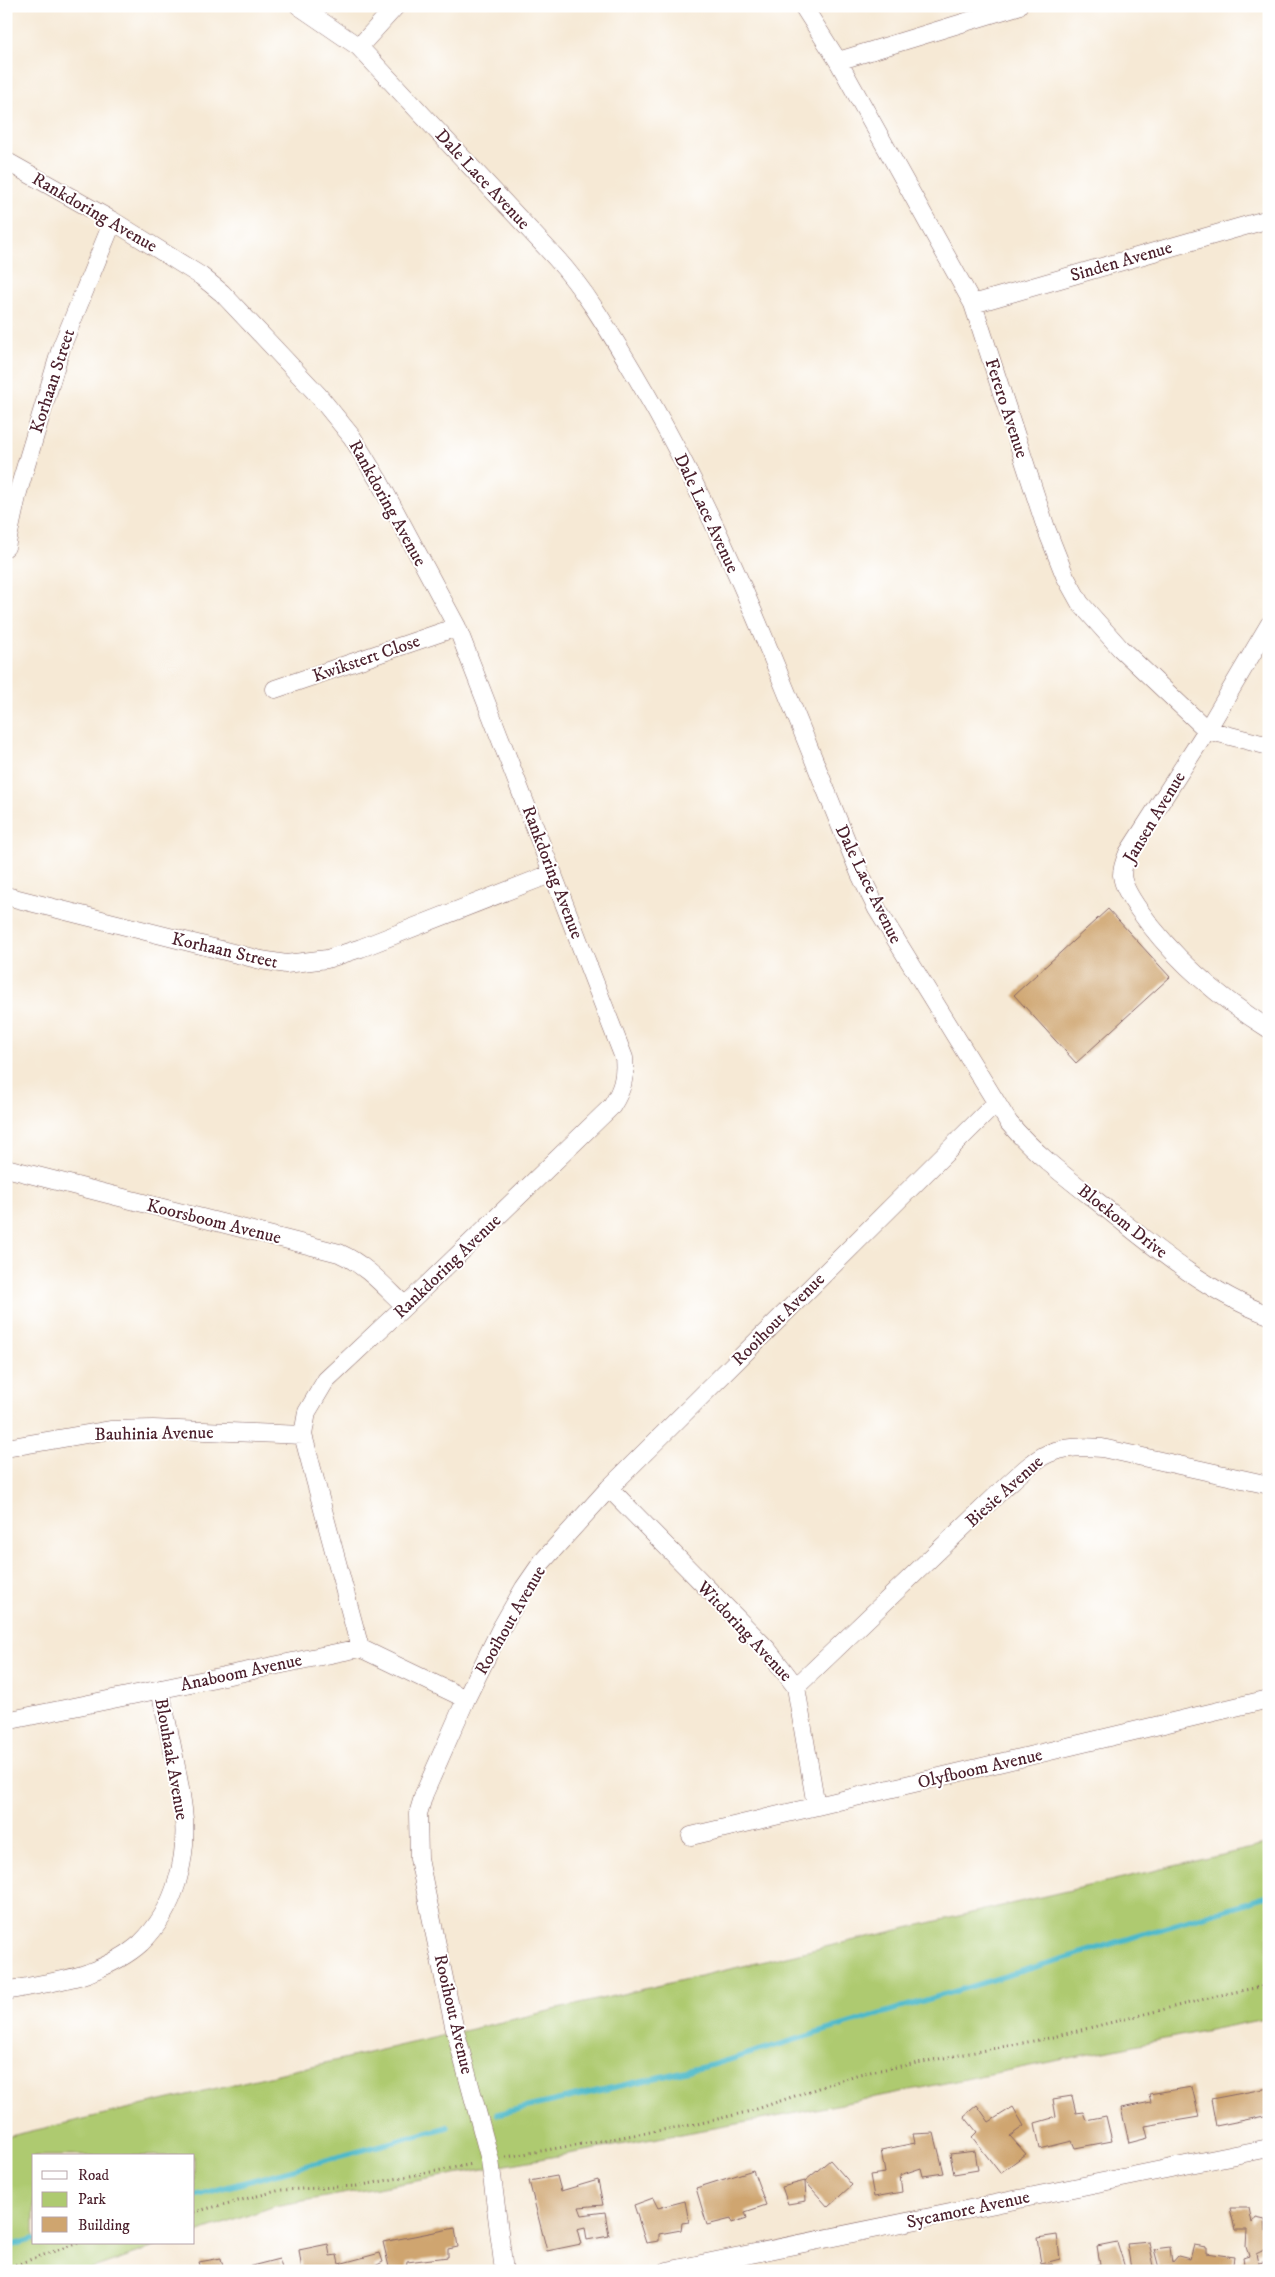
<svg xmlns="http://www.w3.org/2000/svg" width="1275" height="2277" font-family="'IM FELL DW Pica',serif">
<style>
.green{fill:#aeca70;stroke:#7c744e}
.lines{fill:none;stroke-linecap:round;stroke-linejoin:round}
.stream{stroke:#4db9c9;stroke-width:5.5}
.building{fill:#cfa56f}
.street-casing{stroke:#866666;stroke-width:19}
.path{stroke:#866666;stroke-width:3;stroke-dasharray:1 4;stroke-linecap:butt}
.street{stroke:#fff;stroke-width:18}
.labels{text-anchor:middle;stroke-width:4;stroke-linejoin:round;paint-order:stroke}
.street-label{font-size:18px;fill:#4a1f2b;stroke:#fff}
</style>
<rect width="100%" height="100%" fill="#fff"/>
<filter id="ink" filterUnits="userSpaceOnUse"><feTurbulence type="fractalNoise" baseFrequency=".02" numOctaves="2"/><feDisplacementMap in="SourceGraphic" scale="10" xChannelSelector="R" yChannelSelector="G"/><feConvolveMatrix kernelMatrix="1 2 1 2 8 2 1 2 1" color-interpolation-filters="sRGB"/></filter>
<filter id="wash" filterUnits="userSpaceOnUse"><feTurbulence type="fractalNoise" baseFrequency=".0096" numOctaves="4" result="noise"/><feDisplacementMap in="SourceGraphic" scale="20" xChannelSelector="R" yChannelSelector="G"/><feGaussianBlur stdDeviation="1.12" result="paint"/><feColorMatrix in="noise" values="0 0 0 0 0 0 0 0 0 0 0 0 0 0 0 0 0 1.4 0 .05"/><feComposite in="paint" operator="in"/></filter>
<g filter="url(#wash)">
<rect width="100%" height="100%" fill="#f6e9d5"/>
<path class="green" d="M1269 1844V2018L771 2118 275 2206 194 2234V2156H34V2243H166L84 2271H6V2137Z"/>
<g class="lines">
<path class="stream" d="M497 2114 712 2065 1269 1896
M194 2196 448 2127
M6 2247 34 2239"/>
</g>
<g id="blocks">
<path class="building" d="M1108 909 1170 977 1076 1063 1014 995Z
M1192 2087 1199 2117 1145 2126 1148 2138 1129 2143 1121 2108 1151 2102 1149 2094Z
M1269 2088V2115L1216 2126 1211 2099Z
M1072 2096 1076 2113 1083 2112 1086 2120 1106 2116 1112 2141 1075 2148 1072 2141 1040 2149 1035 2123 1056 2117 1053 2099Z
M977 2105 989 2122 1013 2107 1024 2126 1010 2136 1026 2154 1000 2173 972 2137 977 2132 964 2116Z
M934 2133 944 2173 923 2176 921 2168 900 2175 902 2192 874 2197 870 2175 885 2173 881 2150 915 2143 913 2134Z
M975 2151 978 2170 954 2174 950 2154Z
M830 2160 852 2185 828 2207 805 2181Z
M753 2170 766 2205 745 2212 747 2218 732 2223 731 2219 707 2225 696 2188Z
M557 2176 561 2191 598 2180 603 2205 579 2207 582 2215 605 2212 609 2236 587 2240 585 2227 577 2229 581 2244 547 2251 529 2181Z
M805 2181 806 2201 788 2204 782 2187Z
M653 2198 658 2208 685 2201 689 2222 682 2223 681 2230 659 2234V2241L646 2243 634 2205Z
M1230 2208H1249L1252 2223 1256 2217 1265 2219 1266 2231 1269 2232V2251L1264 2250 1256 2254 1258 2263 1264 2262 1266 2271H1245L1243 2258 1249 2256 1246 2247 1247 2230H1235Z
M455 2228 458 2247 448 2249V2257L407 2262 406 2269 390 2271 383 2242Z
M1057 2235 1060 2259 1041 2264 1037 2238Z
M1117 2242 1126 2271H1076L1100 2264 1097 2246Z
M1149 2242 1155 2271H1127L1131 2269 1127 2244Z
M328 2244 330 2256 337 2255 339 2264 380 2253 383 2262 375 2266 376 2271H302L299 2250Z
M1194 2245 1207 2247V2253L1234 2257 1232 2271H1182L1170 2267 1159 2268 1154 2249 1170 2247 1172 2263 1178 2256 1190 2259Z
M221 2258 223 2267 218 2266 219 2271H202L199 2262Z
M279 2259 283 2271H237L236 2270Z
M1052 2264 1055 2271H1024L1023 2269Z"/>
</g>
</g>
<g filter="url(#ink)">
<use href="#blocks" fill-opacity="0" stroke="#866666" stroke-width="1"/>
<g class="lines">
<defs>
<path id="street" d="M299 6 359 47 555 257C588 293 612 336 637 378 730 534 791 707 860 874L877 909 1009 1123C1036 1155 1070 1180 1103 1206 1154 1247 1207 1292 1269 1315
M803 6 838 61 973 304 1046 528 1065 576 1080 603 1120 648 1207 730 1269 746
M359 47 396 6
M838 61 1018 6
M6 161 113 221 201 276 222 293 274 348 318 395 352 437 380 483 457 627 624 1058C626 1077 622 1090 612 1106L405 1306 326 1380 307 1412 303 1435 360 1648
M973 304 1269 219
M6 547 18 492 61 348 113 221
M1269 625 1207 730 1128 853C1125 860 1122 867 1122 875 1123 887 1132 900 1139 910 1174 960 1218 997 1269 1029
M275 689 457 627
M6 896 261 960 286 964 327 959 361 948 553 873
M6 1168 339 1253C366 1265 384 1286 405 1306
M6 1448 110 1430 153 1429 303 1435
M609 1488 767 1649 796 1687 816 1806
M796 1687 1004 1488C1040 1455 1050 1444 1102 1448L1269 1485
M6 1721 360 1648 466 1699
M691 1836 1269 1699
M6 1991C33 1985 63 1982 88 1973 106 1966 127 1956 141 1943 176 1909 189 1856 183 1809 178 1769 168 1729 160 1689
M504 2271 490 2160 454 2026 419 1859 418 1814 424 1794 466 1699 500 1630 524 1588 542 1562 609 1488 996 1103
M667 2271 1269 2148"/>
</defs>
<use href="#street" class="street-casing"/>
<path class="path" d="M506 2157 697 2124 751 2111 859 2074 1049 2038 1221 1995 1269 1985
M194 2212 281 2190 357 2186 473 2164
M6 2268 78 2243"/>
<use href="#street" class="street"/>
</g>
</g>
<g class="labels">
<g class="street-label">
<text transform="translate(483 179) rotate(47)" y="6">Dale Lace Avenue</text>
<text transform="translate(95 212) rotate(30)" y="6">Rankdoring Avenue</text>
<text transform="translate(1121 261) rotate(-16)" y="6">Sinden Avenue</text>
<text transform="translate(52 381) rotate(-72)" y="6">Korhaan Street</text>
<text transform="translate(1007 408) rotate(72)" y="6">Ferero Avenue</text>
<text transform="translate(388 503) rotate(61)" y="6">Rankdoring Avenue</text>
<text transform="translate(707 513) rotate(65)" y="6">Dale Lace Avenue</text>
<text transform="translate(366 658) rotate(-19)" y="6">Kwikstert Close</text>
<text transform="translate(1154 817) rotate(-59)" y="6">Jansen Avenue</text>
<text transform="translate(553 872) rotate(69)" y="6">Rankdoring Avenue</text>
<text transform="translate(869 884) rotate(64)" y="6">Dale Lace Avenue</text>
<text transform="translate(225 950) rotate(13)" y="6">Korhaan Street</text>
<text transform="translate(214 1221) rotate(14)" y="6">Koorsboom Avenue</text>
<text transform="translate(1123 1221) rotate(38)" y="6">Bloekom Drive</text>
<text transform="translate(447 1266) rotate(-44)" y="6">Rankdoring Avenue</text>
<text transform="translate(778 1319) rotate(-45)" y="6">Rooihout Avenue</text>
<text transform="translate(154 1433) rotate(-1)" y="6">Bauhinia Avenue</text>
<text transform="translate(1004 1491) rotate(-42)" y="6">Biesie Avenue</text>
<text transform="translate(510 1620) rotate(-60)" y="6">Rooihout Avenue</text>
<text transform="translate(745 1631) rotate(47)" y="6">Witdoring Avenue</text>
<text transform="translate(241 1672) rotate(-12)" y="6">Anaboom Avenue</text>
<text transform="translate(172 1759) rotate(80)" y="6">Blouhaak Avenue</text>
<text transform="translate(980 1768) rotate(-13)" y="6">Olyfboom Avenue</text>
<text transform="translate(454 2014) rotate(77)" y="6">Rooihout Avenue</text>
<text transform="translate(968 2209) rotate(-12)" y="6">Sycamore Avenue</text>
</g>
</g>
<rect width="1275" height="2277" fill="none" stroke="#fff" stroke-width="25"/>
<rect x="32" y="2154" width="162" height="90" fill="#ffffff" stroke="#b7a5aa"/>
<rect x="42" y="2171" width="25" height="8" fill="#ffffff" stroke="#b7a5aa"/>
<text x="78" y="2180" font-size="15" fill="#4a1f2b">Road</text>
<rect x="42" y="2192" width="25" height="15" fill="#aeca70" stroke="#b7a5aa"/>
<text x="78" y="2204" font-size="15" fill="#4a1f2b">Park</text>
<rect x="42" y="2217" width="25" height="15" fill="#cfa56f" stroke="#b7a5aa"/>
<text x="78" y="2230" font-size="15" fill="#4a1f2b">Building</text>
</svg>
